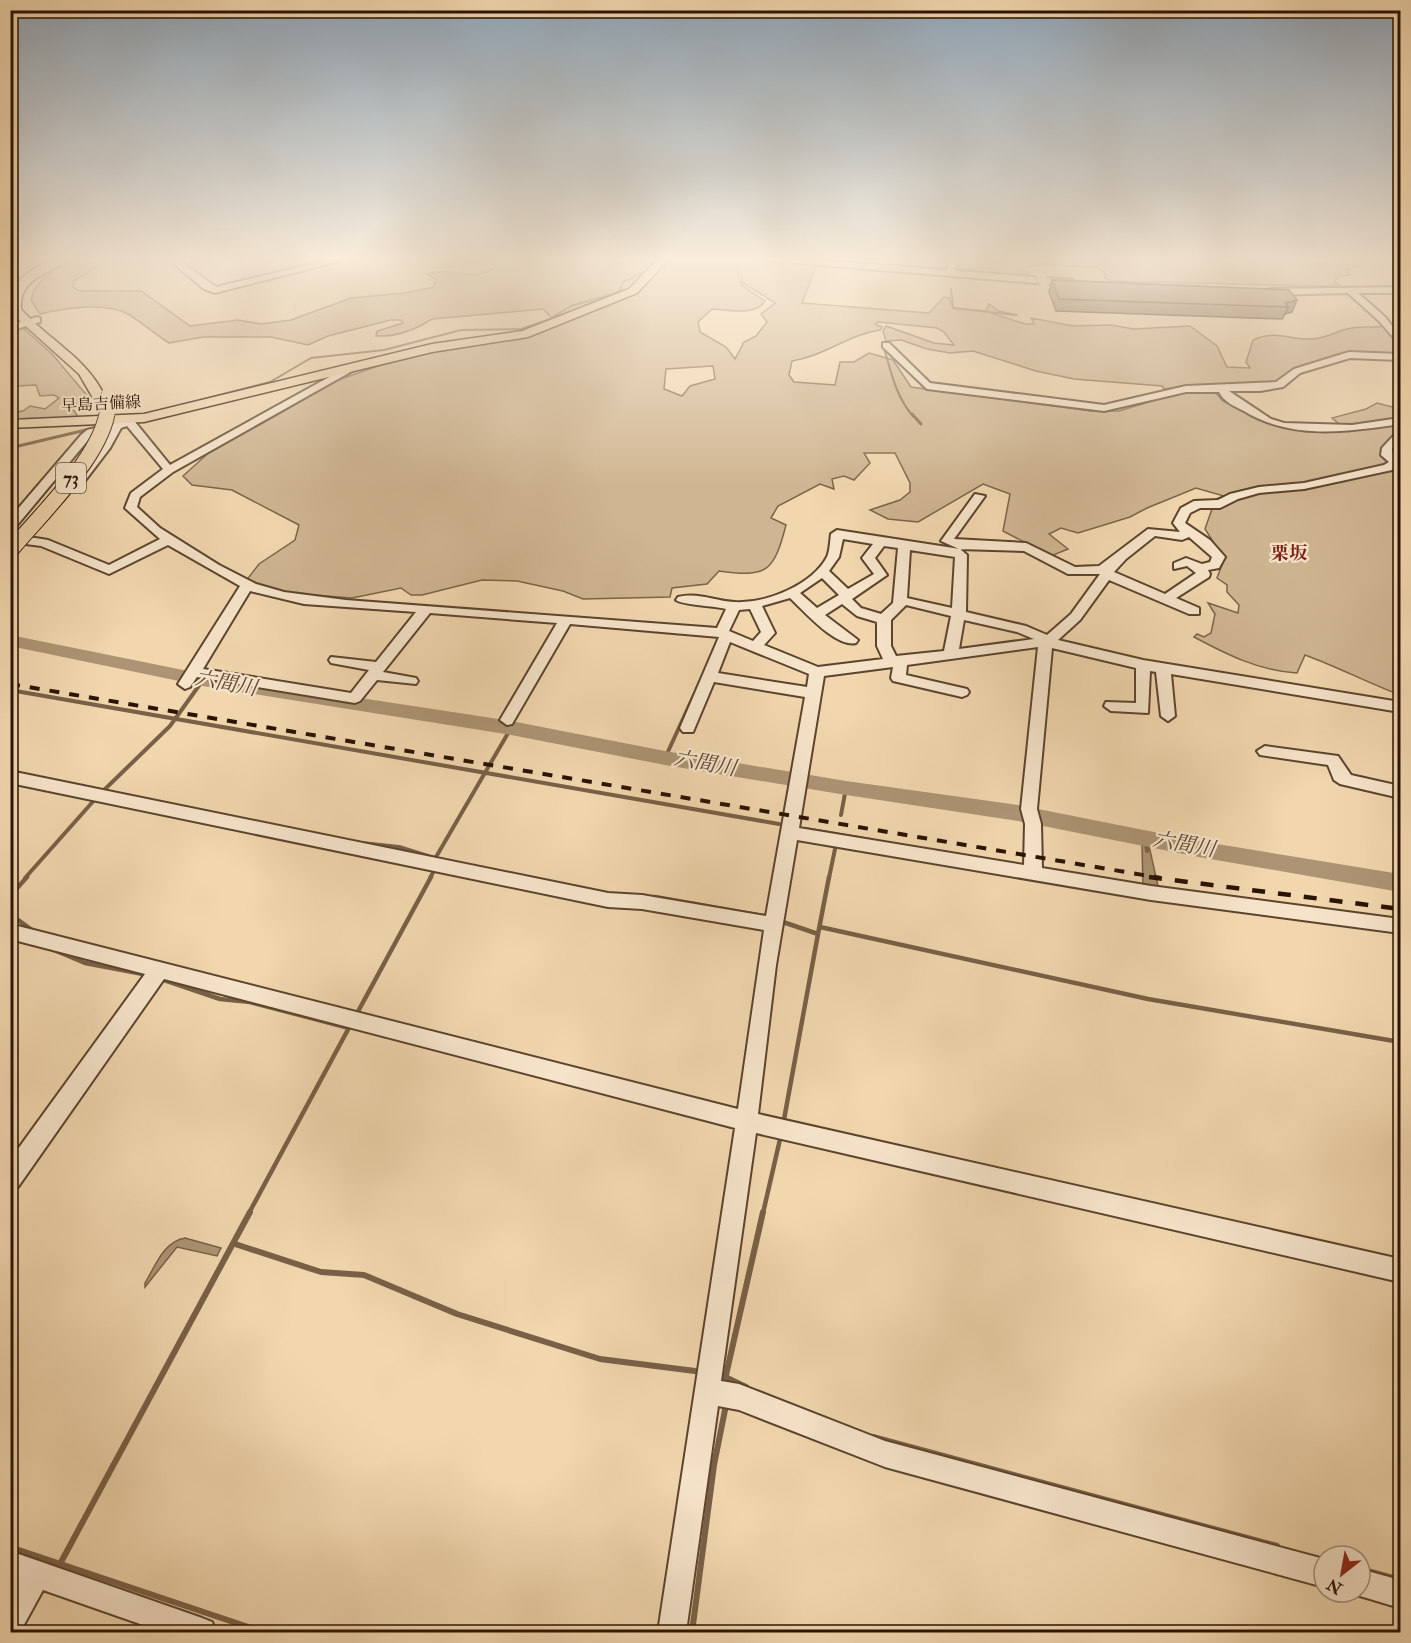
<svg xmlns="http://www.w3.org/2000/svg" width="1411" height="1643" font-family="'IM FELL Double Pica','Noto Serif JP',serif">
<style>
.green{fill:#cfb591;stroke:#7c644a;stroke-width:1.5;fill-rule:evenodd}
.water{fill:#ad9474;stroke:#796046;stroke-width:1.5}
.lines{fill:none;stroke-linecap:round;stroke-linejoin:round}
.stream-far4{stroke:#796046;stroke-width:2}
.stream-far3{stroke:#796046;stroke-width:3}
.stream-far2{stroke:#796046;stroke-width:4}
.stream-far1{stroke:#796046;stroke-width:4.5}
.stream{stroke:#796046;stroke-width:6}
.river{fill:#ad9474;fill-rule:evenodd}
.minor-casing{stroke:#5c442d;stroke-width:4}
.major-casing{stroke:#2a1302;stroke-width:3}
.minor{fill:#f6e4ca;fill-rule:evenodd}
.major{fill:#f1d6ae;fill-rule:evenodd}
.rail-far1{stroke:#2a1302;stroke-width:4;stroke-dasharray:10 10;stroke-linecap:butt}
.rail{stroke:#2a1302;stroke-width:4.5;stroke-dasharray:13 13;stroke-linecap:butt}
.minor-bridge-casing{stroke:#5c442d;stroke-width:10;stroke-linecap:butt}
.major-bridge-far1-casing{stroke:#2a1302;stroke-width:14;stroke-linecap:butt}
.major-bridge-casing{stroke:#2a1302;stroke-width:17;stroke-linecap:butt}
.minor-bridge{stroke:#f6e4ca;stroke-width:9}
.major-bridge-far1{stroke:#f1d6ae;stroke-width:12}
.major-bridge{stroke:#f1d6ae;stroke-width:15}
.wall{fill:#7d674e;stroke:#2a1302;stroke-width:1.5}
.shaded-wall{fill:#665440;stroke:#2a1302;stroke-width:1.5}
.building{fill:#91785b;stroke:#2a1302;stroke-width:1.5}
.labels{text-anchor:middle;stroke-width:4.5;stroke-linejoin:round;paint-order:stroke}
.far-street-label{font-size:16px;fill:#2a1302;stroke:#f6e4ca}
.shield{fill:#f6e4ca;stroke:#67523e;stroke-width:1.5}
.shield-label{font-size:18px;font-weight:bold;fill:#2a1302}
.far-quarter-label{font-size:18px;font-weight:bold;fill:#7a1f14;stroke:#f6e4ca}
.water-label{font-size:21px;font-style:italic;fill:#5e4730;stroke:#f6e4ca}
</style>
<rect width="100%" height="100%" fill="#f1d6ae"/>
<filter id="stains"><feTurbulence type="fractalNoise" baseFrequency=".00333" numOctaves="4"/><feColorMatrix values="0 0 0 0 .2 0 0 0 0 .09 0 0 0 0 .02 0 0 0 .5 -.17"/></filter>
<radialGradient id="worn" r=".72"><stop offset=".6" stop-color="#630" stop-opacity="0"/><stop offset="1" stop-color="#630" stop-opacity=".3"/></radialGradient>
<path class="green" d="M82 258H111L74 281 73 287 79 291H141L190 326 238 320 261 324 291 320 351 298 405 293 434 287 435 279 427 274C456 266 467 284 494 268L492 263 500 258H742L739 260C734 287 745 287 765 301 756 316 728 310 712 309L698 322 700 332 726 347 735 359 744 342 756 336 767 322 761 314 775 303 742 282 741 267 746 259 816 266 802 303 929 313 944 297 949 298 953 308 986 311 989 304 999 311 1016 315 988 312 1025 324H1034L1031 318 1073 326 1111 325 1134 329 1190 326 1217 346 1227 367 1250 368 1246 362 1253 340C1276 330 1287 339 1309 339 1325 339 1332 333 1347 329 1358 326 1372 328 1385 326L1400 347V353L1353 352 1335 355 1293 370 1282 381 1262 386 1191 385 1164 389 1162 386 1074 379 1036 371 973 351 950 353 927 349 901 340 886 341 883 331 886 326 934 343 954 345 944 332 937 328 878 322 875 324 882 327 880 330C848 335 824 356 792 361L789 375 794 382 835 385 840 362H854L869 353 893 360 911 387 1091 411H1119L1186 391 1213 390 1223 401 1236 406 1266 423 1311 430 1343 427 1332 418 1366 409 1377 403 1400 409V432L1383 449 1384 455 1400 460V695C1368 683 1338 667 1305 655L1297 673C1259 671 1226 654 1194 637L1197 634 1204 637 1211 633 1215 614 1208 603 1238 613 1239 605 1227 592V585L1217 578 1224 559 1205 529 1212 509 1208 502 1224 496 1196 488 1147 508 1130 517 1078 533 1061 528 1049 534 1068 549 1051 556 1003 531 1010 494 983 484 918 522 888 519 870 510 900 500 910 492V483L895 453H864L870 463 854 480 844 476 832 479 834 489 820 484 778 506 771 518 786 525C774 571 768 578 719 571L707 584 672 588 670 597 583 599 563 591 517 581 482 580 422 595H411L401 588 352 598 286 593 245 582 259 564 295 540 299 525 232 490 192 485 183 476 214 448 335 381 410 355 509 338 519 331 553 319 543 309 432 319C415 330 396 337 376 336L377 331 403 323 401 320H391L328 336 308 345 271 337H203L169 343C154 334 141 321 126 313 101 302 66 308 40 314L31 300C35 277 61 266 82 258ZM713 366 715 379 690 386 682 396 664 389 666 369Z
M947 258H1377L1347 271 1351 275 1340 276 1334 281 1340 286H1310L1111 281 1105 278V273L1098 268 1044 264 1019 269 1029 273 1028 275 953 269 954 261Z
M22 327 52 354 90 399 73 409 78 417 11 422V413L23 411 30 406 45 409 59 398 54 395 40 396 36 385 16 386 11 392V330Z"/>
<path class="water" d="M1142 845 1149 846 1159 890 1143 888Z
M185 1238 221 1248 217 1256 177 1247 145 1287V1283C156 1265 163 1242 185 1238Z"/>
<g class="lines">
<path class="stream-far4" d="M951 289 953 308 1017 315
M884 348C891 372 896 397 913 416
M185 404 270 382 311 358 384 350 461 330 521 329 550 319 571 306 619 292 623 282 644 272 659 258"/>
<path class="stream-far3" d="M912 414 921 424
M10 448 90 429"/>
<path class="stream-far2" d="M10 690 779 824
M665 758 701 680
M102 792 170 726 203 680
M841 815 846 788
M805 829 870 840
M1145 838 1147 851
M352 842 399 847 444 861
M25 878 97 797
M430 878 435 869 436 857 511 728
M829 878 836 844"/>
<path class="stream-far1" d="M10 896 27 877
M655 897 763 916
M10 914 36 933
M783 922 818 934 829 877
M820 927 1148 999 1400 1042
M54 950 85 963 148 975
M161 979 220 999 250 1002 349 1028
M355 1017 431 877
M783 1125 818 934
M249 1213 351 1024
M763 1213 781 1135"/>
<path class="stream" d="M235 1244 321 1272 364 1275 457 1314 600 1359 695 1371
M721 1375 746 1387
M726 1385V1375L763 1212
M873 1437 1277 1546
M10 1547 263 1632
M60 1564 250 1212
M1360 1569 1400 1580
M692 1632 714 1465 726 1405"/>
<path class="river" d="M10 635 203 674 511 721 665 751 846 781 1018 805 1199 841 1400 874V892L1199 857 1018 821 846 795 665 765 511 735 203 686 10 646Z"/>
<defs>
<path id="minor" d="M167 258H176L216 287 338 258H352L215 293 204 289Z
M756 258H790L947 270 949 263 942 258H952L957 262 955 271 1073 280 1077 283 1073 286 760 260Z
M1400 287V293H1358L1385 317 1400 336V345L1379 321 1348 293 1269 295 1265 292 1269 289Z
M37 317 40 318V322L10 331V325Z
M883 343H889L930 383 1104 405 1186 386 1276 382 1294 369 1349 352 1400 354V360L1350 358 1300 373 1283 387 1260 391H1229L1271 419 1284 423 1352 425 1400 418V424C1348 432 1291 440 1244 411 1234 406 1224 402 1219 392H1186L1104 411 927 389 883 347Z
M351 365 354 366V370L173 472 140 497 137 507 160 528 219 565 256 584 284 592 346 600 717 628 726 609C715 606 682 605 676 600L678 597C698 592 715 601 734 602 766 604 812 585 827 557 830 550 830 541 831 534L837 530 960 549 967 555 966 612 1026 626 1047 635 1071 614 1100 574H1068L1024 551 959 549 941 541 975 494 985 496 954 539 1026 543 1075 567 1099 566 1148 529 1180 532 1173 523 1181 508 1194 501 1218 500 1230 494 1259 487 1304 483 1384 465 1389 462 1381 455 1382 448 1396 433 1400 432V441L1392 449 1393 454 1400 460V464L1392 470 1304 489 1259 493 1238 499 1220 508H1200L1190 513 1185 523 1210 540 1225 557 1219 568 1208 570 1210 574 1209 577 1176 598 1199 608V614H1189L1109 580 1080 620 1058 640 1143 660 1400 702V712L1171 674 1175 716 1168 721 1161 716 1156 672 1150 671 1148 713 1111 711 1104 706 1106 702 1136 703V668L1052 648 1037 809 1041 824 1042 868 1151 886 1400 919V933L1151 900 797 840 776 965 758 1114 1400 1259V1282L756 1133 721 1381 739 1384 885 1441 1324 1559V1587L885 1467 739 1410 718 1406 686 1632H658L735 1128 164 979 18 1187 10 1190V1160L145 974 10 939V924L738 1109 764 930 642 909 608 907 10 783V771L608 893 642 895 766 916 805 697 714 682 693 732H683L680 728 719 637 570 624 512 724 507 725 500 720 557 623 430 613 383 672 416 678 418 681 416 684 377 680 360 701 355 703 197 677 190 687 185 689 178 684 240 586 168 545 109 574 41 546 10 542V534L48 540 109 565 160 539 125 508 131 493 163 469 127 426 121 428 110 448 81 486 71 484 100 447 108 431 95 434 89 439 14 529 10 530V518L81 435 87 430 123 421V417H131L170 465ZM1155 536 1182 540 1189 537 1212 557 1210 562 1202 564 1186 558 1174 563V569L1187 566 1196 573 1165 594 1114 572 1126 559ZM843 539 873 544 862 558 874 574 848 589 829 571 839 557ZM884 546 898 548 893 603 881 614 861 608 852 599 887 575 875 558ZM910 550 955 557 952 608 907 598ZM822 578 839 595 817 608 800 593ZM250 591 304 604 416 612 376 662 331 657 329 660 331 663 369 670 351 693 203 669ZM790 598C804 611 836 648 856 643L858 640 825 615 842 604 857 616 877 622V646L883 659 818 667 764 645 775 633 762 606ZM906 605 951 616 944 651 896 656 891 646V620ZM750 609 761 632 753 641 729 631 739 610ZM964 620 1017 632 1034 639 959 649ZM730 642 809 674 807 687 718 673ZM1038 647 1021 809 1025 824 1024 865 799 828 824 676 893 667 891 678 893 681 962 697 967 695 969 692 967 689 906 675 907 665Z
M1265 746 1338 756 1351 775 1400 786V798L1340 784 1334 780 1328 765 1260 755 1257 751Z
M10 1551 202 1618 212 1622 216 1632H163L43 1590 20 1632H10V1593L17 1581 10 1579Z
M1360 1569 1400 1580V1608L1350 1593 1360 1592Z"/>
<path id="major" d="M56 258H70C51 275 19 276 21 309 48 340 86 357 104 395L103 398H93L79 374 10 312C10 279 29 270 56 258Z
M659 258H670L637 293 528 337 432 352 144 422 10 428V420L144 414 432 344 522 331 629 289Z"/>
</defs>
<use href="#minor" class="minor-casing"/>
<use href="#major" class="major-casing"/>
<use href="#minor" class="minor"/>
<use href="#major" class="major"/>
<path class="rail-far1" d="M10 684 1161 878"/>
<path class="rail" d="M1149 877 1400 909"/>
<defs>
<path id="minor-bridge" d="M1041 274 1044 285"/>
<path id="major-bridge-far1" d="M106 416 108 393"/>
<path id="major-bridge" d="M10 551C40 515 98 460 107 414"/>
</defs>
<use href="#minor-bridge" class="minor-bridge-casing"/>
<use href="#major-bridge-far1" class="major-bridge-far1-casing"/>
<use href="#major-bridge" class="major-bridge-casing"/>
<use href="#minor-bridge" class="minor-bridge"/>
<use href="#major-bridge-far1" class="major-bridge-far1"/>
<use href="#major-bridge" class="major-bridge"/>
</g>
<path class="wall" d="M1052 280 1289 290 1292 312 1285 314 1282 319 1056 311 1049 292Z"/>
<path class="shaded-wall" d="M1297 300 1292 312 1285 314 1288 307 1285 303Z"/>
<path class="building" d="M1052 280 1289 290 1297 300 1285 303 1288 307 1059 299Z"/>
<linearGradient id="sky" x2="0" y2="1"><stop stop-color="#90a7ba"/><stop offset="0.53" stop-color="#f9eddb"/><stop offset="1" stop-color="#f9eddb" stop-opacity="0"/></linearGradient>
<rect width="1411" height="488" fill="url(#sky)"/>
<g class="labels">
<g class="far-street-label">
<text transform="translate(101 403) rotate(-3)" y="6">早島吉備線</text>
</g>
<rect class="shield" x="56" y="463" width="30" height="30" rx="4.5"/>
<g class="shield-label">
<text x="71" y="484">73</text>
</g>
<g class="far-quarter-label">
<text x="1289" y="559">栗坂</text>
</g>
<g class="water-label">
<text transform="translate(226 683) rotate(10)" y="7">六間川</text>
<text transform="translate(705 763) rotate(10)" y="7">六間川</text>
<text transform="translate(1184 844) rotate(10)" y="7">六間川</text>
</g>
</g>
<rect width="1411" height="1643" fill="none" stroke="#f1d6ae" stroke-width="36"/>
<rect x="12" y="12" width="1387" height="1619" fill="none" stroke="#2a1302" stroke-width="3"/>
<rect x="18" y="18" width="1375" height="1607" fill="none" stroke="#2a1302" stroke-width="1.5"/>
<g transform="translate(1342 1574) rotate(211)"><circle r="28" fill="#f6e4ca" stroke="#a4907a" stroke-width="1.5"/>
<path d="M0-4.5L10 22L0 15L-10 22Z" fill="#8f2418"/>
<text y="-9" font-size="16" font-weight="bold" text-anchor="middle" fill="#2a1302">N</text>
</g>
<rect width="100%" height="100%" filter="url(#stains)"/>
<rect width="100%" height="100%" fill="url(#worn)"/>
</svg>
